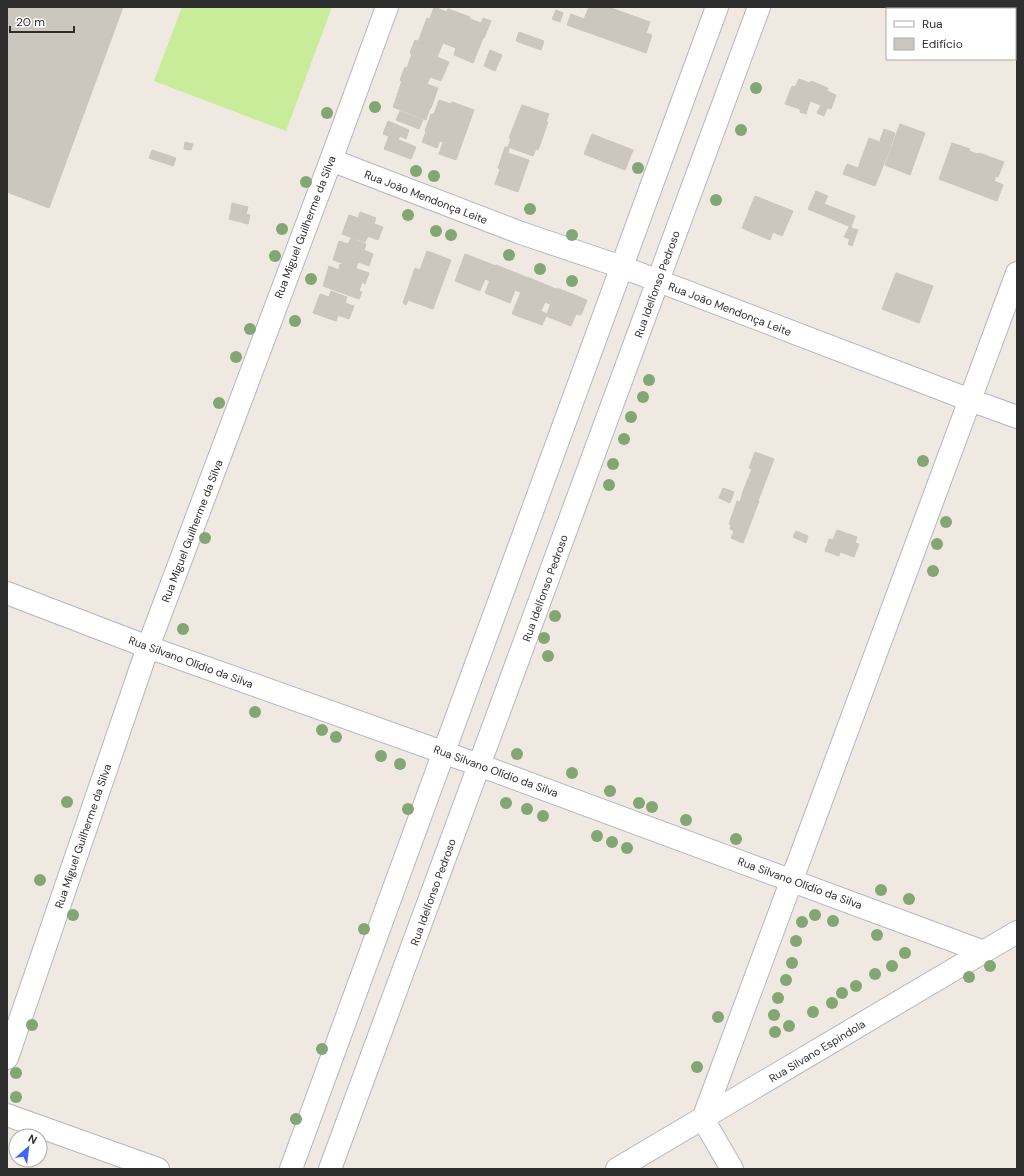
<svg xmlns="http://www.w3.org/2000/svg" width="1024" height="1176" font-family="'DM Sans',sans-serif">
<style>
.pitch{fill:#c9ec9a}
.building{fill:#cbc7bf;stroke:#cbc5ba}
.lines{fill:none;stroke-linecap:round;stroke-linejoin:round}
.minor-casing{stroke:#b4b7c1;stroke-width:24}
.minor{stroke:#fff;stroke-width:22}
.tree{fill:#84a574}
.labels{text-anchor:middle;stroke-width:4;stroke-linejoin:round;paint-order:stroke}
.street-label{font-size:11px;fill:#2e2e2e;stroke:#fff}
</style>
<rect width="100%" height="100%" fill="#efe9e1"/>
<path class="pitch" d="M182 7H332L286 131 154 81Z"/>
<path class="building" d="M7 7H123L49 208 7 192Z
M434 7 447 12 448 9 470 17V19L481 23 483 18 491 21 484 38H483L473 63 454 55 456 48 443 43 440 50 418 42 427 18 430 19Z
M589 7H608L650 22 646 33 652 35 646 53 567 25 571 14 584 19Z
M556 10 563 13 560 22 552 19Z
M519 32 544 41 541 50 516 41Z
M415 40 440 50 437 57 449 62 441 81 407 68 412 54 410 53Z
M490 50 502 55 495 71 484 66Z
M405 67 430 77 427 84 438 88 431 108 397 95 402 81 400 80Z
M799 79 810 83 811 81 828 88 827 91 836 95 831 109 827 108 824 116 817 113 821 105 810 101 806 114 800 112V109L785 104 792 86 795 87Z
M397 96 430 108 426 120 393 107Z
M439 100 451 104 452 102 474 110 456 160 439 154 443 142 440 141 437 148 422 142 426 132 425 131 431 114H434Z
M522 105 549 114 546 122H548L538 150 536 149 533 156 508 147 511 139 509 138Z
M400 111 423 120 419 129 396 120Z
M388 121 409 130 406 139 400 136 398 140 383 134Z
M900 124 925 133 910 175 885 165Z
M884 129 895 133 891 145 880 141Z
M592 134 633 150 625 170 584 154Z
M389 136 416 147 411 159 384 149Z
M869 138 891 146 875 186 843 174 847 164 858 168Z
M185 142 193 144 191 150 184 149Z
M952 143 970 149 969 151 978 154 979 153 1004 162 998 177 996 176 994 181 1003 185 997 201 939 179Z
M505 147 509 148 508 153 529 160 518 192 495 184 500 169 498 168Z
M152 150 176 158 173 166 149 158Z
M816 191 828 196 824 204 855 216 851 227 808 209Z
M755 196 793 211 782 236 773 232 770 240 742 228Z
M232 203 248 207 246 214 231 210Z
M231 211 250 215 248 224 229 219Z
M360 212 376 218 374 224 383 227 378 240 368 236 365 242 342 234 349 215 358 218Z
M849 227 858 230 852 246 848 244 850 239 844 237Z
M351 238 366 244 364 250 373 254 369 266 358 262 356 268 333 260 339 241 348 244Z
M427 251 451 260 433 309 408 300 406 305 403 303 415 268 420 270Z
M465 254 496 266 490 281 485 279 480 291 455 281Z
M340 264 342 265 343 264 369 273 365 284 362 282 359 291 362 292 359 299 323 286 329 266 339 270Z
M496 265 526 277 520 292 515 290 510 303 485 293Z
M896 273 933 286 919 323 882 309Z
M527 277 556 289 550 304 545 302 541 311 547 314 542 325 512 314Z
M557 288 587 300 581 315 576 314 571 326 546 316Z
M331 291 347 297 345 303 354 306 349 319 338 315 336 321 313 313 320 294 329 297Z
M755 452 774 459 758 501 742 494 752 469 749 468Z
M723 488 734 492 730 503 719 498Z
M742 495 759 501 743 543 731 538 734 531 730 529 731 525 729 524 737 501 740 502Z
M837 530 857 537 855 543 859 544 854 557 840 552 839 556 825 551 829 539 833 540Z
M796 531 808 536 806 543 793 537Z"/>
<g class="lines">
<defs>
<path id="minor" d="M331 160 521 233 622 267 970 400 1017 417
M7 593 148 647 479 765 984 952
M7 1058 148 647 331 160 387 7
M7 1115 158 1169
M703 1119 1017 273
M703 1119 732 1169
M291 1169 717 7
M330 1169 759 7
M617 1169 1017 932"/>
</defs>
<use href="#minor" class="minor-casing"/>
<use href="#minor" class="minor"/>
</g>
<g class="tree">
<circle cx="756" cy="88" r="6"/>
<circle cx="375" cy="107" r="6"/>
<circle cx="327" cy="113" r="6"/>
<circle cx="741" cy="130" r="6"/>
<circle cx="638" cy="168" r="6"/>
<circle cx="416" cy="171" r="6"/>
<circle cx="434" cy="176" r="6"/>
<circle cx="306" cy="182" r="6"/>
<circle cx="716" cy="200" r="6"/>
<circle cx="530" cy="209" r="6"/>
<circle cx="408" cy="215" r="6"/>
<circle cx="282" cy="229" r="6"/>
<circle cx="436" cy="231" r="6"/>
<circle cx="451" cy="235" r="6"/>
<circle cx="572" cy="235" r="6"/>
<circle cx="509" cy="255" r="6"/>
<circle cx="275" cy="256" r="6"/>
<circle cx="540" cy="269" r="6"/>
<circle cx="311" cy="279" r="6"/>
<circle cx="572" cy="281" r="6"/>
<circle cx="295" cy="321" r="6"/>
<circle cx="250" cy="329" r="6"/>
<circle cx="236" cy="357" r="6"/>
<circle cx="649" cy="380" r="6"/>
<circle cx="643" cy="397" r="6"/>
<circle cx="219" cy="403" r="6"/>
<circle cx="631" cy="417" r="6"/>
<circle cx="624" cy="439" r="6"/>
<circle cx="923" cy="461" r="6"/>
<circle cx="613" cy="464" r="6"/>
<circle cx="609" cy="485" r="6"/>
<circle cx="946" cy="522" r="6"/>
<circle cx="205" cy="538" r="6"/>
<circle cx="937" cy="544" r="6"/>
<circle cx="933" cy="571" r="6"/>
<circle cx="555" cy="616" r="6"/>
<circle cx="183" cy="629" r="6"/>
<circle cx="544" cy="638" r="6"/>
<circle cx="548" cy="656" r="6"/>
<circle cx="255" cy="712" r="6"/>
<circle cx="322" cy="730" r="6"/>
<circle cx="336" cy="737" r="6"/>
<circle cx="517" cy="754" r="6"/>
<circle cx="381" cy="756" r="6"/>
<circle cx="400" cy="764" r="6"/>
<circle cx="572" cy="773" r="6"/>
<circle cx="610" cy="791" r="6"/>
<circle cx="67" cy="802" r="6"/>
<circle cx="506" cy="803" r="6"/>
<circle cx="639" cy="803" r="6"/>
<circle cx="652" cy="807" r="6"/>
<circle cx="408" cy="809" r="6"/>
<circle cx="527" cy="809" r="6"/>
<circle cx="543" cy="816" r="6"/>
<circle cx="686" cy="820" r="6"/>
<circle cx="597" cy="836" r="6"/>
<circle cx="736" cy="839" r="6"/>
<circle cx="612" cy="842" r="6"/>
<circle cx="627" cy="848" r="6"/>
<circle cx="40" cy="880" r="6"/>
<circle cx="881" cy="890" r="6"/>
<circle cx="909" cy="899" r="6"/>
<circle cx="73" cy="915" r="6"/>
<circle cx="815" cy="915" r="6"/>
<circle cx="833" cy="921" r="6"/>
<circle cx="802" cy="922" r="6"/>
<circle cx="364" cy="929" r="6"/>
<circle cx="877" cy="935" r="6"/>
<circle cx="796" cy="941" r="6"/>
<circle cx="905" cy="953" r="6"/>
<circle cx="792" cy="963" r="6"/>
<circle cx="892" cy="966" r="6"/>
<circle cx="990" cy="966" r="6"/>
<circle cx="875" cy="974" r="6"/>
<circle cx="969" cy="977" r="6"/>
<circle cx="786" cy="980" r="6"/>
<circle cx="856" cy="986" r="6"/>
<circle cx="842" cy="993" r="6"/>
<circle cx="778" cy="998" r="6"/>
<circle cx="832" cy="1003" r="6"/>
<circle cx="813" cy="1012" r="6"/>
<circle cx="774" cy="1015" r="6"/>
<circle cx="718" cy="1017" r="6"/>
<circle cx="32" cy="1025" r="6"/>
<circle cx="789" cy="1026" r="6"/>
<circle cx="775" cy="1032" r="6"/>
<circle cx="322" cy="1049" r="6"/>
<circle cx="697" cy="1067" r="6"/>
<circle cx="16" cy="1073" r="6"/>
<circle cx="16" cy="1097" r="6"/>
<circle cx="296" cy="1119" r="6"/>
</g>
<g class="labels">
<g class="street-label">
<text transform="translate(426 197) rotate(21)" y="4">Rua João Mendonça Leite</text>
<text transform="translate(305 227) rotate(-69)" y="4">Rua Miguel Guilherme da Silva</text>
<text transform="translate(657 284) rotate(-70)" y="4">Rua Idelfonso Pedroso</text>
<text transform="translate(730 309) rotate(21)" y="4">Rua João Mendonça Leite</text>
<text transform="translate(192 531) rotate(-69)" y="4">Rua Miguel Guilherme da Silva</text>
<text transform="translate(545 588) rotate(-70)" y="4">Rua Idelfonso Pedroso</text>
<text transform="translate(191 662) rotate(20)" y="4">Rua Silvano Olídio da Silva</text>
<text transform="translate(496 771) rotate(20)" y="4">Rua Silvano Olídio da Silva</text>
<text transform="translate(83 836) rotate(-71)" y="4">Rua Miguel Guilherme da Silva</text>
<text transform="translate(800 883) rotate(20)" y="4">Rua Silvano Olídio da Silva</text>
<text transform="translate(433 892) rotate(-70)" y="4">Rua Idelfonso Pedroso</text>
<text transform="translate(817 1051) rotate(-31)" y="4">Rua Silvano Espindola</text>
</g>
</g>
<rect width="1024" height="1176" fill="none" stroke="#2e2e2e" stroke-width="16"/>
<rect x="886" y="8" width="130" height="52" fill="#ffffff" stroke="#ababab"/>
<rect x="894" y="21" width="20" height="6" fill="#ffffff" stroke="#ababab"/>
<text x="922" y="28" font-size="12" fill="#2e2e2e">Rua</text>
<rect x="894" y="38" width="20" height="12" fill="#cbc7bf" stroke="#ababab"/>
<text x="922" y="48" font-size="12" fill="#2e2e2e">Edifício</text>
<g transform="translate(28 1148) rotate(28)"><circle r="19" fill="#ffffff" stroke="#ababab"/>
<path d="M0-3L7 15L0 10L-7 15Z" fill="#4264fb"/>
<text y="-6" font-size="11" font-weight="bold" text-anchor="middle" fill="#2e2e2e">N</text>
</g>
<path d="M10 26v6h64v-6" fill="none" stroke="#2e2e2e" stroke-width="2"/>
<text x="16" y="26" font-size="12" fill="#2e2e2e" stroke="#ffffff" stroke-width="3" paint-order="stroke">20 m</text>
</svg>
